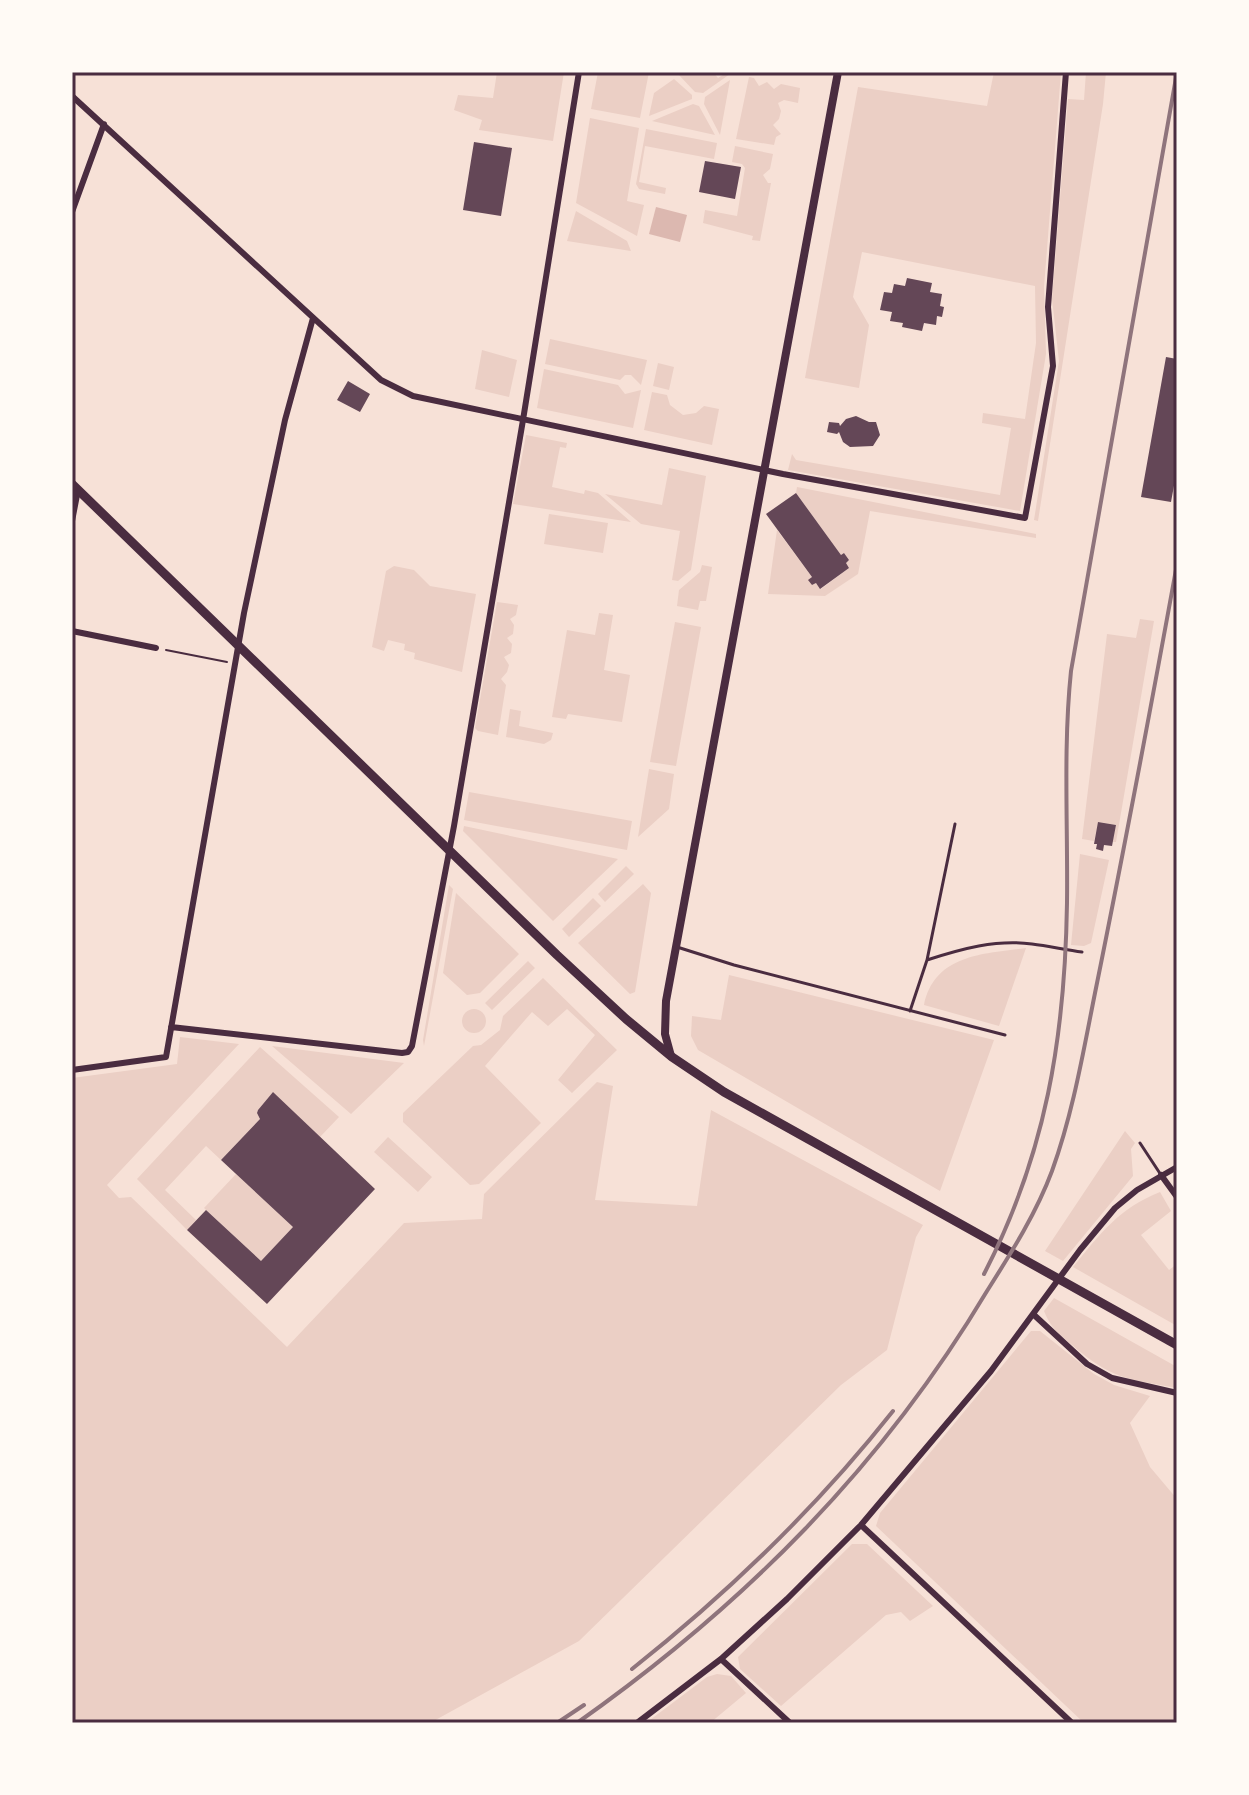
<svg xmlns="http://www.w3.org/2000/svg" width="1249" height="1795" font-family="Roboto,sans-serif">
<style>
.green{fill:#ebcfc5}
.water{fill:#dcb8b0}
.building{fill:#644757}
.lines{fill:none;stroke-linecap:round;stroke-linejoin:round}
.path{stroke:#4a2c40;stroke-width:2}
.service{stroke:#4a2c40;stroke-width:3}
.minor{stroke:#4a2c40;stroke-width:6}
.tertiary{stroke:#4a2c40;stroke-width:8}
.secondary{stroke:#4a2c40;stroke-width:9}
.rail{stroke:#8f747c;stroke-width:4}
.neatline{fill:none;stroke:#4a2c40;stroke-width:3}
</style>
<rect width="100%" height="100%" fill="#f7e1d7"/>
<path class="green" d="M497 72H564L553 141 479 130 482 120 454 110 458 95 493 98Z
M598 72H649L640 118 591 109Z
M682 72H698L705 75 713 72 718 78 726 73 730 74 703 93 695 92 678 74Z
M994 72H1061L1044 287 1046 354 1020 511 788 470 792 454 796 460 1000 495 1011 428 982 423 983 413 1025 419 1036 343 1035 286 862 252 853 297 869 325 859 388 805 378 858 87 987 106Z
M1086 72H1106L1103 104 1038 521 1034 520 1059 361 1052 299 1068 99 1084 100Z
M749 77 754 78 759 86 767 82 774 89 781 84 800 88 798 103 784 100 778 103 781 111 779 119 773 125 781 134 776 137 774 145 736 139Z
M674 79 692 95V99L649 116 654 93Z
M730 80 720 135 704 104 705 97Z
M693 104 699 106 715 135 652 121Z
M590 118 639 128 627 201 644 205 637 236 576 203Z
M646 129 717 143 714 159 645 146 639 182 666 188 665 194 639 189 636 184Z
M735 146 773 154 770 169 763 175 768 183H771L760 241 752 240 753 236 703 223 705 210 737 216 745 168 742 164 732 162Z
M576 211 627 241 631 251 567 241Z
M550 339 647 360 641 385 631 375H625L620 380 545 364Z
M482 350 517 360 509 397 475 389Z
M658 363 674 367 669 390 653 386Z
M544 369 618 385 625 394 641 390 633 428 537 408Z
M652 392 667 395 670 405 683 415 696 413 704 406 719 409 712 445 644 430Z
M526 435 567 443 566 448 560 447 552 487 584 494 585 490 598 493 631 522 513 504Z
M669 468 706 476 691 570 678 581 672 580 680 531 641 524 605 494 662 505Z
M797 487 1036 534V538L870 511 858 574 825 596 768 594 777 530 812 577 809 580 812 585 816 583 821 589 849 568 846 563 849 560 844 553 841 555 796 493Z
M549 514 608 523 603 553 544 544Z
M702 565 712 567 706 601H700L698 610 677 606 679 590 700 572Z
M394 566 414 570 430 586 476 594 462 672 414 659 415 653 404 650 405 644 388 640 384 651 372 647 386 571Z
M497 602 518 605 516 615 510 619 514 625 513 634 507 638 512 644 511 653 504 657 509 665 507 672 501 679 506 685 498 735 478 731 475 728Z
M599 613 613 615 604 670 630 675 622 722 568 714 566 719 552 717 567 630 595 635Z
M1140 619 1154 621 1116 842H1112L1116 825 1099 822 1094 841 1082 839 1107 634 1136 638Z
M675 622 701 627 676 766 650 762Z
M510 709 521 711 519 726 553 733 551 740 544 744 506 737Z
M649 769 674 774 669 809 638 837Z
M469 792 632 821 627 850 464 820Z
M464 826 618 859 553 921 463 831Z
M1080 854 1109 860 1091 943 1084 946 1071 945Z
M626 866 634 874 605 902 598 894Z
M643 884 651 893 635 992 630 994 578 943Z
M449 885 453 889 424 1046 423 1040Z
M456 893 519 954 480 993 467 995 443 973Z
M593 898 601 906 569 937 562 929Z
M1026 948 999 1026 924 1005C935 954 984 954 1026 948Z
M528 961 535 968 492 1010 485 1003Z
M729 975 994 1040 940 1191 698 1050 691 1036 692 1016 721 1020Z
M543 978 617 1050 572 1093 558 1080 595 1035 567 1009 548 1026 532 1012 485 1066 541 1123 479 1184 470 1185 403 1122V1113L473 1046 481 1045 500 1030 503 1016Z
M462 1021a12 12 0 1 1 24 0a12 12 0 1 1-24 0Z
M180 1037 239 1044 107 1185 119 1198 131 1197 287 1347 404 1223 482 1219 484 1194 597 1082 613 1086 595 1200 697 1206 711 1110 923 1225 916 1237 887 1350 841 1385 579 1641 430 1723H72V1078L177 1064Z
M272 1046 404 1063 351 1114Z
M260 1047 339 1117 320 1137 273 1092 258 1110 257 1113 260 1119 221 1160 206 1146 165 1190 196 1220 187 1230 137 1179Z
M1125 1131 1135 1143 1131 1149 1133 1176 1063 1261 1045 1251Z
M388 1137 432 1177 418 1192 374 1152Z
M236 1174 293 1227 261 1261 204 1208Z
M1160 1192 1171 1211 1141 1235 1169 1270 1177 1264V1326L1073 1267C1101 1233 1118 1209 1160 1192Z
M1054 1298 1177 1367V1388C1128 1379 1111 1379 1072 1345 1059 1334 1050 1327 1044 1311Z
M1031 1331H1040L1094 1374 1114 1385 1150 1396 1130 1423 1150 1467 1177 1499V1723H1084L876 1526 880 1513Z
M852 1544H867L933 1606 910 1621 901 1612 886 1615 781 1706 740 1669 738 1657Z
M717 1674 731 1676 746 1693 710 1723H646L707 1677Z"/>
<path class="water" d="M656 207 687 215 680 242 649 234Z"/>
<path class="building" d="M474 142 512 148 501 216 463 210Z
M705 161 741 167 735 199 699 192Z
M907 278 932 283 930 292 942 294 940 306 944 307 942 317 937 316 936 325 924 323 922 331 902 327 903 323 890 321 892 312 880 310 884 292 892 293 894 284 905 286Z
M1166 357 1177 359V469L1171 502 1141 497Z
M348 381 370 394 360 412 337 400Z
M856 416 869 422H876L880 435 873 446 850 447 843 442 839 432 837 434 827 432 829 422 839 423 840 426 846 419Z
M796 493 841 555 844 553 849 560 846 563 849 568 820 589 816 583 812 585 808 580 812 577 766 514Z
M1098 822 1116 825 1112 846 1104 845 1103 851 1096 849 1097 844H1094Z
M273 1092 375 1189 267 1304 187 1230 206 1210 261 1261 293 1227 221 1160 260 1119 257 1113 258 1110Z"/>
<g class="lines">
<path class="path" d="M166 650 227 662"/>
<path class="service" d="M677 947 734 965 1005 1035
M927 960C961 949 996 939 1032 944 1049 946 1066 950 1082 952
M910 1011 927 960 955 824
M1140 1143 1161 1175"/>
<path class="minor" d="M72 96 381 380 413 396 783 474 1025 518 1053 366 1048 307 1066 72
M72 212 104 124
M72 521 78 490
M72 631 156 648
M171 1027 402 1053 408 1052 412 1046 454 826 523 420 579 72
M72 1070 166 1057 244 613 285 420 313 318
M1161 1175 1177 1197
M1033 1314 1087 1364 1112 1378 1177 1393
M861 1525 1072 1723
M721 1659 790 1723
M637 1723 721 1659 787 1599 861 1525 991 1371 1080 1250 1115 1208 1137 1190 1177 1167"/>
<path class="tertiary" d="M671 1056 665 1034 666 1001 838 72"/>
<path class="secondary" d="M72 484 557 955 626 1019 672 1057 724 1092 1177 1345"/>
<path class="rail" d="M984 1274C1046 1154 1065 1037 1067 903 1068 825 1063 748 1071 671L1177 72
M632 1669C728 1593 817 1507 893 1411
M557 1723 584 1705
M577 1723C744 1605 882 1467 987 1291 1011 1253 1036 1214 1052 1171 1073 1113 1083 1053 1095 993 1124 850 1151 707 1177 564"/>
</g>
<rect width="1249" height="1795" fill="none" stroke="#fffaf5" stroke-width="148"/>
<rect x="74" y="74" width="1101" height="1647" class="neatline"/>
</svg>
